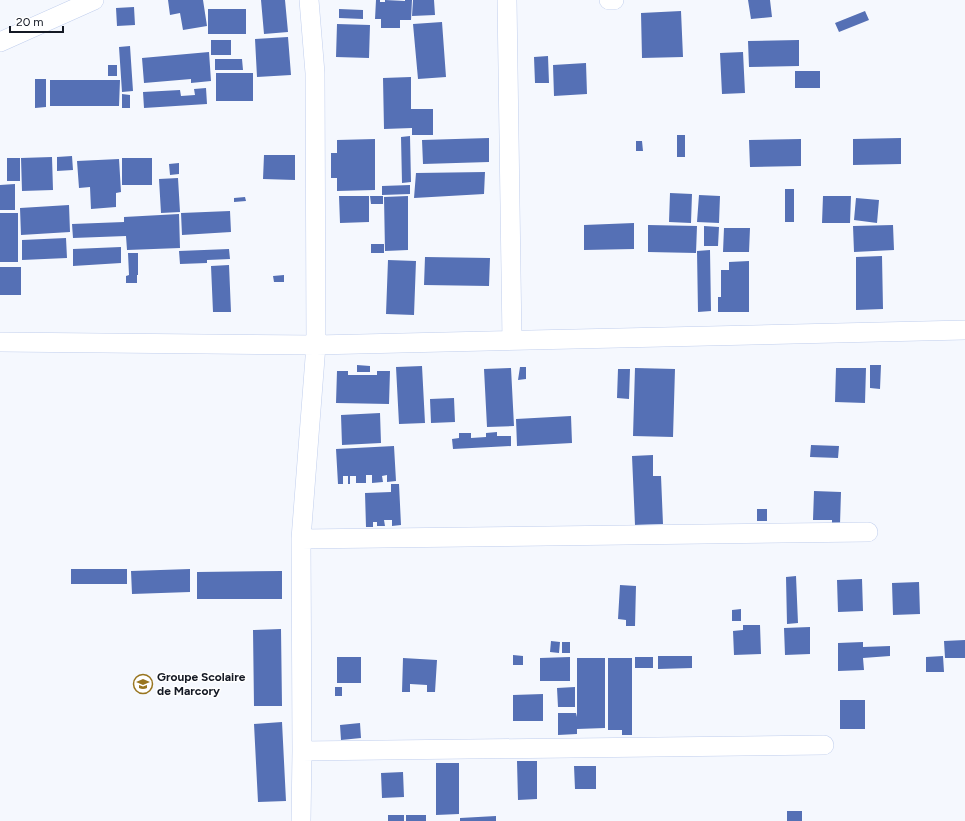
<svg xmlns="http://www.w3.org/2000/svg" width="965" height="821" font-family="Figtree,sans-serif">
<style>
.building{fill:#5570b5}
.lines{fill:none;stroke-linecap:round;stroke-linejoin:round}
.street-casing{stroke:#c0ceed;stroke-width:20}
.street{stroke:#fff;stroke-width:19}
.labels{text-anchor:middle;stroke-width:3;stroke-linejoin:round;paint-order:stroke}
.poi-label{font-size:12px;font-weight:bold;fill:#141924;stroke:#fff;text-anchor:start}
</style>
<rect width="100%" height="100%" fill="#f5f8fe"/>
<path class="building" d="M168 0H203L207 26 183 30 180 13 170 15Z
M261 0H285L288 32 264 34Z
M376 0H380V2H385V0L405 1V0H412L411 20H400V28H381V19H375Z
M413 0H434L435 15 412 16Z
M748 0H770L772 17 751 19Z
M134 7 135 25 117 26 116 8Z
M208 9H246V34H208Z
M339 9 363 10V19L339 18Z
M681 11 683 57 642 58 641 13Z
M865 11 869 20 839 32 835 23Z
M442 22 446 77 418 79 413 24Z
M337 24 370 25 369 58 336 57Z
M288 37 291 75 257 77 255 39Z
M211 40H231V55H211Z
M799 40V66L749 67 748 41Z
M130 46 133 91 122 92 119 47Z
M209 52 211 81 191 83V79L144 83 142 58Z
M743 52 745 93 722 94 720 53Z
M548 56 549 83H535L534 57Z
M215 59H242L243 70H215Z
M586 63 587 94 554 96 553 65Z
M108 65H117V76H108Z
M795 71H820V88H795Z
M216 73H253V101H216Z
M411 77V109H433V135H412V128L384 129 383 78Z
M35 79H46V107L35 108Z
M50 80H120L119 106H50Z
M206 88 207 104 144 108 143 92 180 90 181 96 195 95 194 89Z
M122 94 130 95V108H122Z
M677 135H685V157H677Z
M410 136 411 182 402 183 401 137Z
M489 138V162L423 164 422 140Z
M901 138V164L853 165V139Z
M375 139V190L337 191V178H331V153H337V140Z
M801 139V166L750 167 749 140Z
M636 141H642L643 151H636Z
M264 155H295V180L263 179Z
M72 156 73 170 57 171V157Z
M52 157 53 190 22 191 21 158Z
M7 158H20V181H7Z
M122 158H152V185H122Z
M119 159 121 192 116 193V207L91 209 90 187 79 188 77 161Z
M179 163V174L170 175 169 164Z
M485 172 484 194 414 198 416 173Z
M178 178 180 212 161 213 159 179Z
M15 184V210H0V185Z
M410 185V194L382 195V186Z
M785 189H794V222H785Z
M670 193 692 194 691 223 669 222Z
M699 195 720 196 719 223 697 222Z
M339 196H369V222L340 223Z
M370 196H383V204H371Z
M408 196V250L385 251 384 197Z
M823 196H851L850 223H822Z
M245 197 246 201 234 202V198Z
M856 198 879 200 877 223 854 220Z
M69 205 70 232 21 235 20 208Z
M230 211 231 232 182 235 181 213Z
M0 213H18V262H0Z
M179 214 180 248 127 250 126 236 73 238 72 224 124 222V217Z
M634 223V249L584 250V225Z
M648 225 697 226 696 253 648 252Z
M893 225 894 250 854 252 853 226Z
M704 226 719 227 718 246H704Z
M724 228H750L749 252H723Z
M66 238 67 258 22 260V240Z
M371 244H384V253H371Z
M121 247V263L73 266V249Z
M229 249 230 259 207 260V263L180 264 179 251Z
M710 250 711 311 698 312 697 251Z
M128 253H138V275H137V283H126V276L129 275Z
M882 256 883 309 856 310V257Z
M425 257 490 258 489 286 424 285Z
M388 260 416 261 414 315 386 314Z
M749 261V312H718V297H721V270H729V262Z
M229 265 231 312H213L211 266Z
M0 267H21V295H0Z
M284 275V282H274L273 276Z
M357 365 370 366V372H357Z
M870 365H881L880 389 870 388Z
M422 366 425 423 399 424 396 367Z
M520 367H526V379L518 380Z
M511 368 514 426 487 427 484 369Z
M635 368 675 369 673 437 633 436Z
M836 368H866L865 403 835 402Z
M618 369H630L629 399 617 398Z
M337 371H348V375H377V371H390L389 404 336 403Z
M454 398 455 422 431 423 430 399Z
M380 413 381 443 342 445 341 415Z
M571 416 572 443 517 446 516 419Z
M497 432V436H511V446L453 449 452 439 459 438V433H471V438L486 437V433Z
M811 445 839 446 838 458 810 457Z
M394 446 396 481 387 482V475L382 476 383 482 372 483V475H366V483H356V476H350V484H348V476H343V484H338L336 449Z
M653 455V476H661L663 524 635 525 632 456Z
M391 484H399L401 525 392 526V520H384L385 526H377V522H373V527H366L365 493 391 492Z
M814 491 841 492 840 524H832V520H813Z
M757 509H767V521H757Z
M71 569H127V584H71Z
M190 569V592L132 594 131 571Z
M282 571V599H197V572Z
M796 576 798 623 787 624 786 577Z
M862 579 863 611 838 612 837 580Z
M919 582 920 614 893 615 892 583Z
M620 585 636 586 635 626H626V620L618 619Z
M741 609V621H732V610Z
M743 625H760L761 654 734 655 733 631 743 630Z
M810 627V654L785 655 784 628Z
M281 629 282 706H254L253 630Z
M965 640V658H945L944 641Z
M551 641 560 642 559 653 550 652Z
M562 642H570V653H562Z
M863 642V647L890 646V656L863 658 864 670 838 671V643Z
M513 655 523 656V665H513Z
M658 656H692V668L658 669Z
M943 656 944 672H926V657Z
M337 657H361V683H337Z
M570 657V681H540V658Z
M635 657H653V668H635Z
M403 658 437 660 435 692H427V685L410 684V692H402Z
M577 658H605V728L577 729V734L558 735V713H576L577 717Z
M608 658H632V735H622V730H608Z
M335 687H342V696H335Z
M575 687V707H558L557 688Z
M543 694V721H513V695Z
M840 700H865V729H840Z
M282 722 286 801 258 802 254 724Z
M360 723 361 738 341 740 340 725Z
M517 761H537V799L518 800Z
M436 763H459V814L436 815Z
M574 766H596V789H575Z
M403 772 404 797 382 798 381 773Z
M787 811H802V821H787Z
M388 815H404V821H388Z
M406 815H426V821H406Z
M496 816V821H460V818Z"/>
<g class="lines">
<defs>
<path id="street" d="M507 0 512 340
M609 0H614
M0 42 94 0
M0 342 316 345 965 330
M301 539 868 532
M302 751 824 745
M301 821 302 751 301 539 316 345 315 73 309 0"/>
</defs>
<use href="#street" class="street-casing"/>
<use href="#street" class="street"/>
</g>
<defs>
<symbol id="school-ring" viewBox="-11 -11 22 22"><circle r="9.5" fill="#fff" stroke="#98751f" stroke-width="1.5"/><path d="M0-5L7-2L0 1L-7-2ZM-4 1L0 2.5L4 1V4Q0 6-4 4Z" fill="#98751f"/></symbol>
</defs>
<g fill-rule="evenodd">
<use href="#school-ring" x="132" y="673" width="22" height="22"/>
</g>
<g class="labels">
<g class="poi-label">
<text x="157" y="681">Groupe Scolaire<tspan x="157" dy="14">de Marcory</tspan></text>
</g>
</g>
<path d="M10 26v6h53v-6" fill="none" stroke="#141924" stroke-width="2"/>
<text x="16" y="26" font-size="12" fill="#141924" stroke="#ffffff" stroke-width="3" paint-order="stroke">20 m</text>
</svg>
